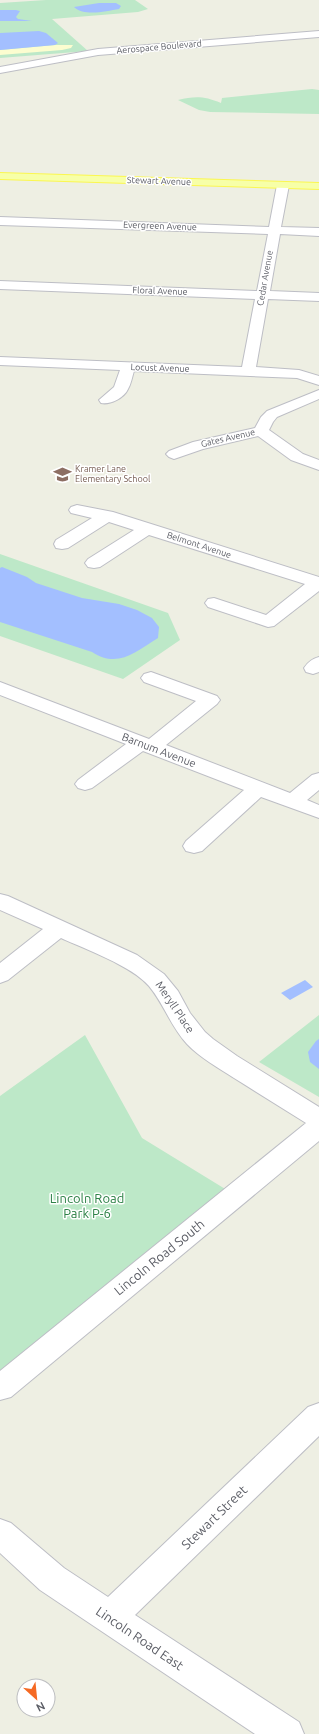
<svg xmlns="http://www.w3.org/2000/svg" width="319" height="1734" font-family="Ubuntu,sans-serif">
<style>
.green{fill:#bde8c8}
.sand{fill:#fcfdd0}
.water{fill:#a3bfff}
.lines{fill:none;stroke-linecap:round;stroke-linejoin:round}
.minor-casing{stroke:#bdbec5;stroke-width:2}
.major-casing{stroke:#fbf750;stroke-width:2}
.minor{fill:#fff;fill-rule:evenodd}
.major{fill:#f7ffa8;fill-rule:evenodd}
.labels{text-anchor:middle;stroke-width:3;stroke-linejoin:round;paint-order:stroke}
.far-street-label{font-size:9px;fill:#5b5d65;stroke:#fff}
.far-education-label{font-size:9px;fill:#785e54;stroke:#fff;text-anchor:start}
.street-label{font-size:11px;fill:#5b5d65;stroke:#fff}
.near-park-label{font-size:13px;fill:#2e8247;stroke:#fff}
.near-street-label{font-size:13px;fill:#5b5d65;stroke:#fff}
</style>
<rect width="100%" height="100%" fill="#eeefe3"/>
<path class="green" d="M46 0H135L148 9 138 12 52 19 88 51 0 58V3Z
M312 89 319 90V114L210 112 199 110 178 100C195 96 204 96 221 103L222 98Z
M0 554 168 613 180 640 123 679 0 636Z
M319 1015V1097L259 1062Z
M85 1035 142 1138 235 1195 0 1388V1096Z"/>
<path class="sand" d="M55 45H73L71 48 62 50 0 55V50Z"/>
<path class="water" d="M99 3H116L121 6 119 9C106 11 85 17 74 7Z
M0 10H16L20 11 16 17 18 19 32 21H0Z
M39 31 46 33 58 43 55 45 0 50V33Z
M2 567 27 577 36 583 82 598 119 604 137 610 152 618 159 627 158 638C135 652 118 669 92 652L0 622V568Z
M305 980 313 987 290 1000 281 993Z
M319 1039V1069L310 1062 308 1052 316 1041Z"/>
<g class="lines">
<defs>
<path id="minor" d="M319 31V37L98 55 0 73V67L98 49Z
M283 182 289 185 281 227 319 228V236L280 234 270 291 319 293V301L268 299 256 367 299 370 319 376V385L297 378 134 371C132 377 131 384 128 389 124 398 110 405 101 403L99 400 114 387 120 370 0 365V357L242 367 255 299 0 289V281L257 291 268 234 0 225V217L269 227 277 185Z
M319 390V399L277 417 273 422 269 430 303 454 319 460V470L291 460 258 436 203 449 174 459 169 457 166 454 169 451 193 442 255 428 261 417 267 411Z
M77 505 113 512 319 577V591L274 626 268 627 208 607 205 603 208 599 214 598 266 615 305 584 149 535 100 567 94 568 88 567 85 563 88 559 134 530 109 522 68 548 62 549 56 548 54 544 56 540 92 518 71 513 69 510 71 507Z
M319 657V672L313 674 306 672 304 668C308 662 312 659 319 657Z
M151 672 217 696 220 700 217 704 166 745 290 793 312 775 319 773V790L307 800 319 805V818L261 797 202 851 194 853 186 851 183 846 186 841 244 790 143 751 92 788 85 790 78 788 75 784 78 780 126 744 0 695V682L149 739 196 701 144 682 141 678 144 674Z
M0 894 8 896 137 955 164 974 178 991 190 1013 205 1032 213 1039 237 1056 319 1107V1141L11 1397 0 1400V1371L306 1123C282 1108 258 1093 234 1078 219 1068 200 1058 187 1044 171 1027 164 1004 149 986 132 966 85 949 61 938L8 980 0 983V963L43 929 0 910Z
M319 1403V1436L135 1615 299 1722 304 1734H255L40 1590 0 1553V1519L11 1523 64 1568 108 1597 308 1407Z"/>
<path id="major" d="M0 173 319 183V189L0 179Z"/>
</defs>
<use href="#minor" class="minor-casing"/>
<use href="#major" class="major-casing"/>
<use href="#minor" class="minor"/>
<use href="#major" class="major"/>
</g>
<defs>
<symbol id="school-bare" viewBox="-9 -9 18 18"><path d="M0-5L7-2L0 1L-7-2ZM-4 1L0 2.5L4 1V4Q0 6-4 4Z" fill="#8d6e63" stroke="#fff" stroke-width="2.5" paint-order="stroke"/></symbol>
</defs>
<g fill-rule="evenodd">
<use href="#school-bare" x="50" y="462" width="25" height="25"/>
</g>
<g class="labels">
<g class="far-street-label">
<text transform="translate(159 47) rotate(-5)" y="3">Aerospace Boulevard</text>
<text transform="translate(159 181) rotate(2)" y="3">Stewart Avenue</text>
<text transform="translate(160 226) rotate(2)" y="3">Evergreen Avenue</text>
<text transform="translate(265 278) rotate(-80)" y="3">Cedar Avenue</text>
<text transform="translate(160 291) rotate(2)" y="3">Floral Avenue</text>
<text transform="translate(160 368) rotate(2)" y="3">Locust Avenue</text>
<text transform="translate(228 438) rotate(-13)" y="3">Gates Avenue</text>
<text transform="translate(199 545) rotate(18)" y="3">Belmont Avenue</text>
</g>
<g class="far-education-label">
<text x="75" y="472">Kramer Lane<tspan x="75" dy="10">Elementary School</tspan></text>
</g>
<g class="street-label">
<text transform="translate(159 750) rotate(21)" y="4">Barnum Avenue</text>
<text transform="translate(175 1007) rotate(56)" y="4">Meryll Place</text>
</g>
<g class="near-park-label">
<text x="87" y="1203">Lincoln Road<tspan x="87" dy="15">Park P-6</tspan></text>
</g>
<g class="near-street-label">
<text transform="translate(159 1257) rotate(-39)" y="5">Lincoln Road South</text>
<text transform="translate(214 1517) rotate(-44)" y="5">Stewart Street</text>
<text transform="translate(140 1638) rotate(34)" y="5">Lincoln Road East</text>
</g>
</g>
<g transform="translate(36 1698) rotate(153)"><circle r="19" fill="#ffffff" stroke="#bdbec1"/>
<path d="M0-3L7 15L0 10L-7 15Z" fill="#f56923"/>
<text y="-6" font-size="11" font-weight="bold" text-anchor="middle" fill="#5b5d65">N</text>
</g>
</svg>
